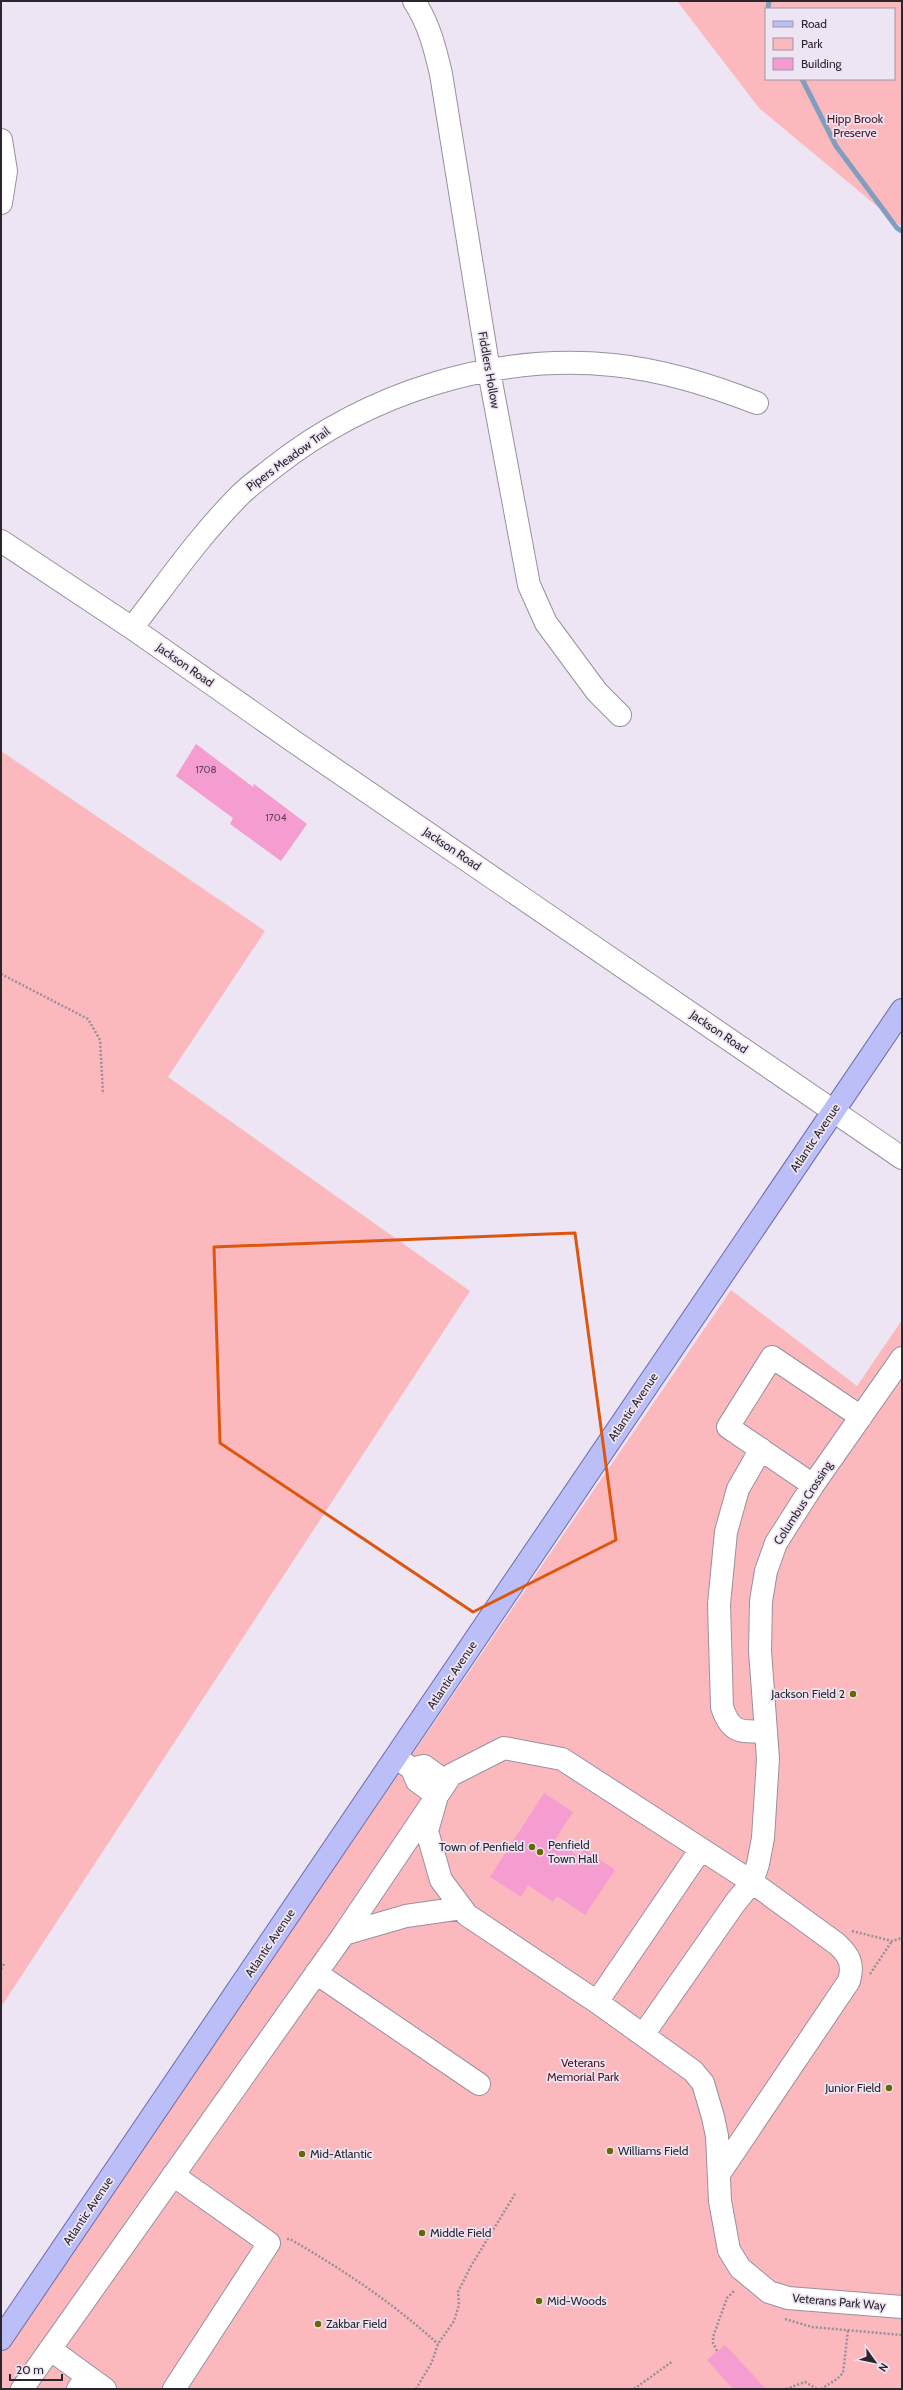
<svg xmlns="http://www.w3.org/2000/svg" width="903" height="2390" font-family="Cabin,sans-serif">
<style>
.green{fill:#fcb9bd;fill-rule:evenodd}
.lines{fill:none;stroke-linecap:round;stroke-linejoin:round}
.stream{stroke:#819ebe;stroke-width:5}
.building{fill:#f59cd1}
.minor-casing{stroke:#99909f;stroke-width:24}
.major-casing{stroke:#6a6dad;stroke-width:24}
.path{stroke:#958f9a;stroke-width:2.5;stroke-dasharray:2 2;stroke-linecap:butt}
.minor{stroke:#fff;stroke-width:22}
.major{stroke:#bbbef7;stroke-width:22}
.marked{fill:none;stroke:#de560e;stroke-width:3;stroke-linejoin:round}
.poi-dot{fill:#666805;stroke:#ede4f4;stroke-width:1.5}
.labels{text-anchor:middle;stroke-width:3.5;stroke-linejoin:round;paint-order:stroke}
.number-label{font-size:10px;fill:#5d4455}
.park-label{font-size:12px;fill:#51121c;stroke:#ede4f4}
.street-label{font-size:12px;fill:#2a262c;stroke:#ede4f4}
.poi-label{font-size:12px;fill:#2a262c;stroke:#ede4f4;text-anchor:start}
</style>
<rect width="100%" height="100%" fill="#ede4f4"/>
<path class="green" d="M677 1H902V227L759 108ZM766 9H894V79H766Z
M1 751 265 931 168 1077 470 1291 1 2007Z
M731 1290 857 1386 902 1320V2389H1V2354Z"/>
<g class="lines">
<path class="stream" d="M768 9 769 1
M802 79 836 146 897 228 902 231"/>
</g>
<path class="building" d="M196 744 253 787 254 784 307 824 281 861 230 824 233 818 176 776Z
M544 1793 573 1812 555 1840 579 1856 584 1849 615 1870 585 1915 557 1896 553 1902 528 1885 521 1897 490 1877Z
M725 2345 766 2389H733L707 2360Z"/>
<g class="lines">
<defs>
<path id="minor" d="M414 1C429 24 435 48 441 74L489 371 529 585 546 623 597 692 620 715
M1 140 6 171 1 203
M1 541 132 628 296 743 902 1158
M132 628C167 583 199 536 240 495 250 485 263 476 274 467 368 393 493 353 613 365 663 370 710 385 757 403
M761 1449 738 1489 726 1532 719 1604 722 1707C731 1734 741 1732 766 1731
M813 1485 728 1427 772 1357 861 1417
M397 1758 412 1769 417 1781 437 1796 427 1831 441 1880 467 1915 597 2002 701 1849
M412 1769 424 1766 446 1782
M344 1934 406 1916 462 1908
M316 1973 479 2084
M597 2002 693 2071 703 2083 713 2117 717 2136 720 2201 729 2250 740 2268 769 2292 788 2298 902 2307
M643 2035 735 1903 752 1882 758 1864 763 1838 768 1759 760 1651 761 1601 766 1571 776 1543 813 1485 902 1358
M173 2175 269 2243 174 2389
M50 2349 87 2376 78 2389
M87 2376 105 2389
M22 2389 344 1934 451 1775 504 1748 562 1759 752 1882 837 1944C849 1955 854 1964 849 1981L719 2174"/>
<path id="major" d="M1 2339 902 1010"/>
</defs>
<use href="#minor" class="minor-casing"/>
<use href="#major" class="major-casing"/>
<path class="path" d="M1 974 88 1019 100 1040 103 1094
M852 1931 892 1941 902 1938
M1 1969 4 1964
M870 1974 892 1941
M287 2239H290C343 2270 392 2302 438 2344
M785 2319 812 2327 902 2335
M717 2351 713 2343V2337L727 2298 735 2290
M416 2389 432 2362 438 2344 454 2321 459 2305 458 2292 471 2266 515 2194
M634 2389 673 2361
M762 2389H763
M786 2389 805 2382 817 2389
M821 2389 837 2379 843 2373 848 2330"/>
<use href="#minor" class="minor"/>
<use href="#major" class="major"/>
</g>
<path class="marked" d="M575 1233 616 1540 473 1612 220 1443 214 1247Z"/>
<g class="poi-dot">
<circle cx="853" cy="1694" r="4"/>
<circle cx="532" cy="1847" r="4"/>
<circle cx="540" cy="1852" r="4"/>
<circle cx="889" cy="2088" r="4"/>
<circle cx="610" cy="2151" r="4"/>
<circle cx="302" cy="2154" r="4"/>
<circle cx="422" cy="2233" r="4"/>
<circle cx="539" cy="2301" r="4"/>
<circle cx="318" cy="2324" r="4"/>
</g>
<g class="labels">
<g class="number-label">
<text x="206" y="773">1708</text>
<text x="276" y="821">1704</text>
</g>
<g class="park-label">
<text x="855" y="123">Hipp Brook<tspan x="855" dy="14">Preserve</tspan></text>
<text x="583" y="2067">Veterans<tspan x="583" dy="14">Memorial Park</tspan></text>
</g>
<g class="street-label">
<text transform="translate(489 370) rotate(80)" y="4">Fiddlers Hollow</text>
<text transform="translate(288 459) rotate(-36)" y="4">Pipers Meadow Trail</text>
<text transform="translate(185 665) rotate(35)" y="4">Jackson Road</text>
<text transform="translate(452 849) rotate(34)" y="4">Jackson Road</text>
<text transform="translate(719 1032) rotate(34)" y="4">Jackson Road</text>
<text transform="translate(815 1138) rotate(-56)" y="4">Atlantic Avenue</text>
<text transform="translate(633 1407) rotate(-56)" y="4">Atlantic Avenue</text>
<text transform="translate(803 1503) rotate(-57)" y="4">Columbus Crossing</text>
<text transform="translate(452 1675) rotate(-56)" y="4">Atlantic Avenue</text>
<text transform="translate(270 1943) rotate(-56)" y="4">Atlantic Avenue</text>
<text transform="translate(88 2211) rotate(-56)" y="4">Atlantic Avenue</text>
<text transform="translate(839 2302) rotate(5)" y="4">Veterans Park Way</text>
</g>
<g class="poi-label">
<text x="845" y="1698" text-anchor="end">Jackson Field 2</text>
<text x="548" y="1849">Penfield<tspan x="548" dy="14">Town Hall</tspan></text>
<text x="524" y="1851" text-anchor="end">Town of Penfield</text>
<text x="881" y="2092" text-anchor="end">Junior Field</text>
<text x="618" y="2155">Williams Field</text>
<text x="310" y="2158">Mid-Atlantic</text>
<text x="430" y="2237">Middle Field</text>
<text x="547" y="2305">Mid-Woods</text>
<text x="326" y="2328">Zakbar Field</text>
</g>
</g>
<rect width="903" height="2390" fill="none" stroke="#2a262c" stroke-width="4"/>
<rect x="765" y="8" width="130" height="72" fill="#ede4f4" stroke="#9f98a4"/>
<rect x="773" y="21" width="20" height="6" fill="#bbbef7" stroke="#9f98a4"/>
<text x="801" y="28" font-size="12" fill="#2a262c">Road</text>
<rect x="773" y="38" width="20" height="12" fill="#fcb9bd" stroke="#9f98a4"/>
<text x="801" y="48" font-size="12" fill="#2a262c">Park</text>
<rect x="773" y="58" width="20" height="12" fill="#f59cd1" stroke="#9f98a4"/>
<text x="801" y="68" font-size="12" fill="#2a262c">Building</text>
<g transform="translate(875 2362) rotate(123)" stroke="#ede4f4" stroke-width="3" paint-order="stroke">
<path d="M0-3L7 15L0 10L-7 15Z" fill="#2a262c"/>
<text y="-6" font-size="11" font-weight="bold" text-anchor="middle" fill="#2a262c">N</text>
</g>
<path d="M10 2374v6h52v-6" fill="none" stroke="#2a262c" stroke-width="2"/>
<text x="16" y="2374" font-size="12" fill="#2a262c" stroke="#ede4f4" stroke-width="3" paint-order="stroke">20 m</text>
</svg>
